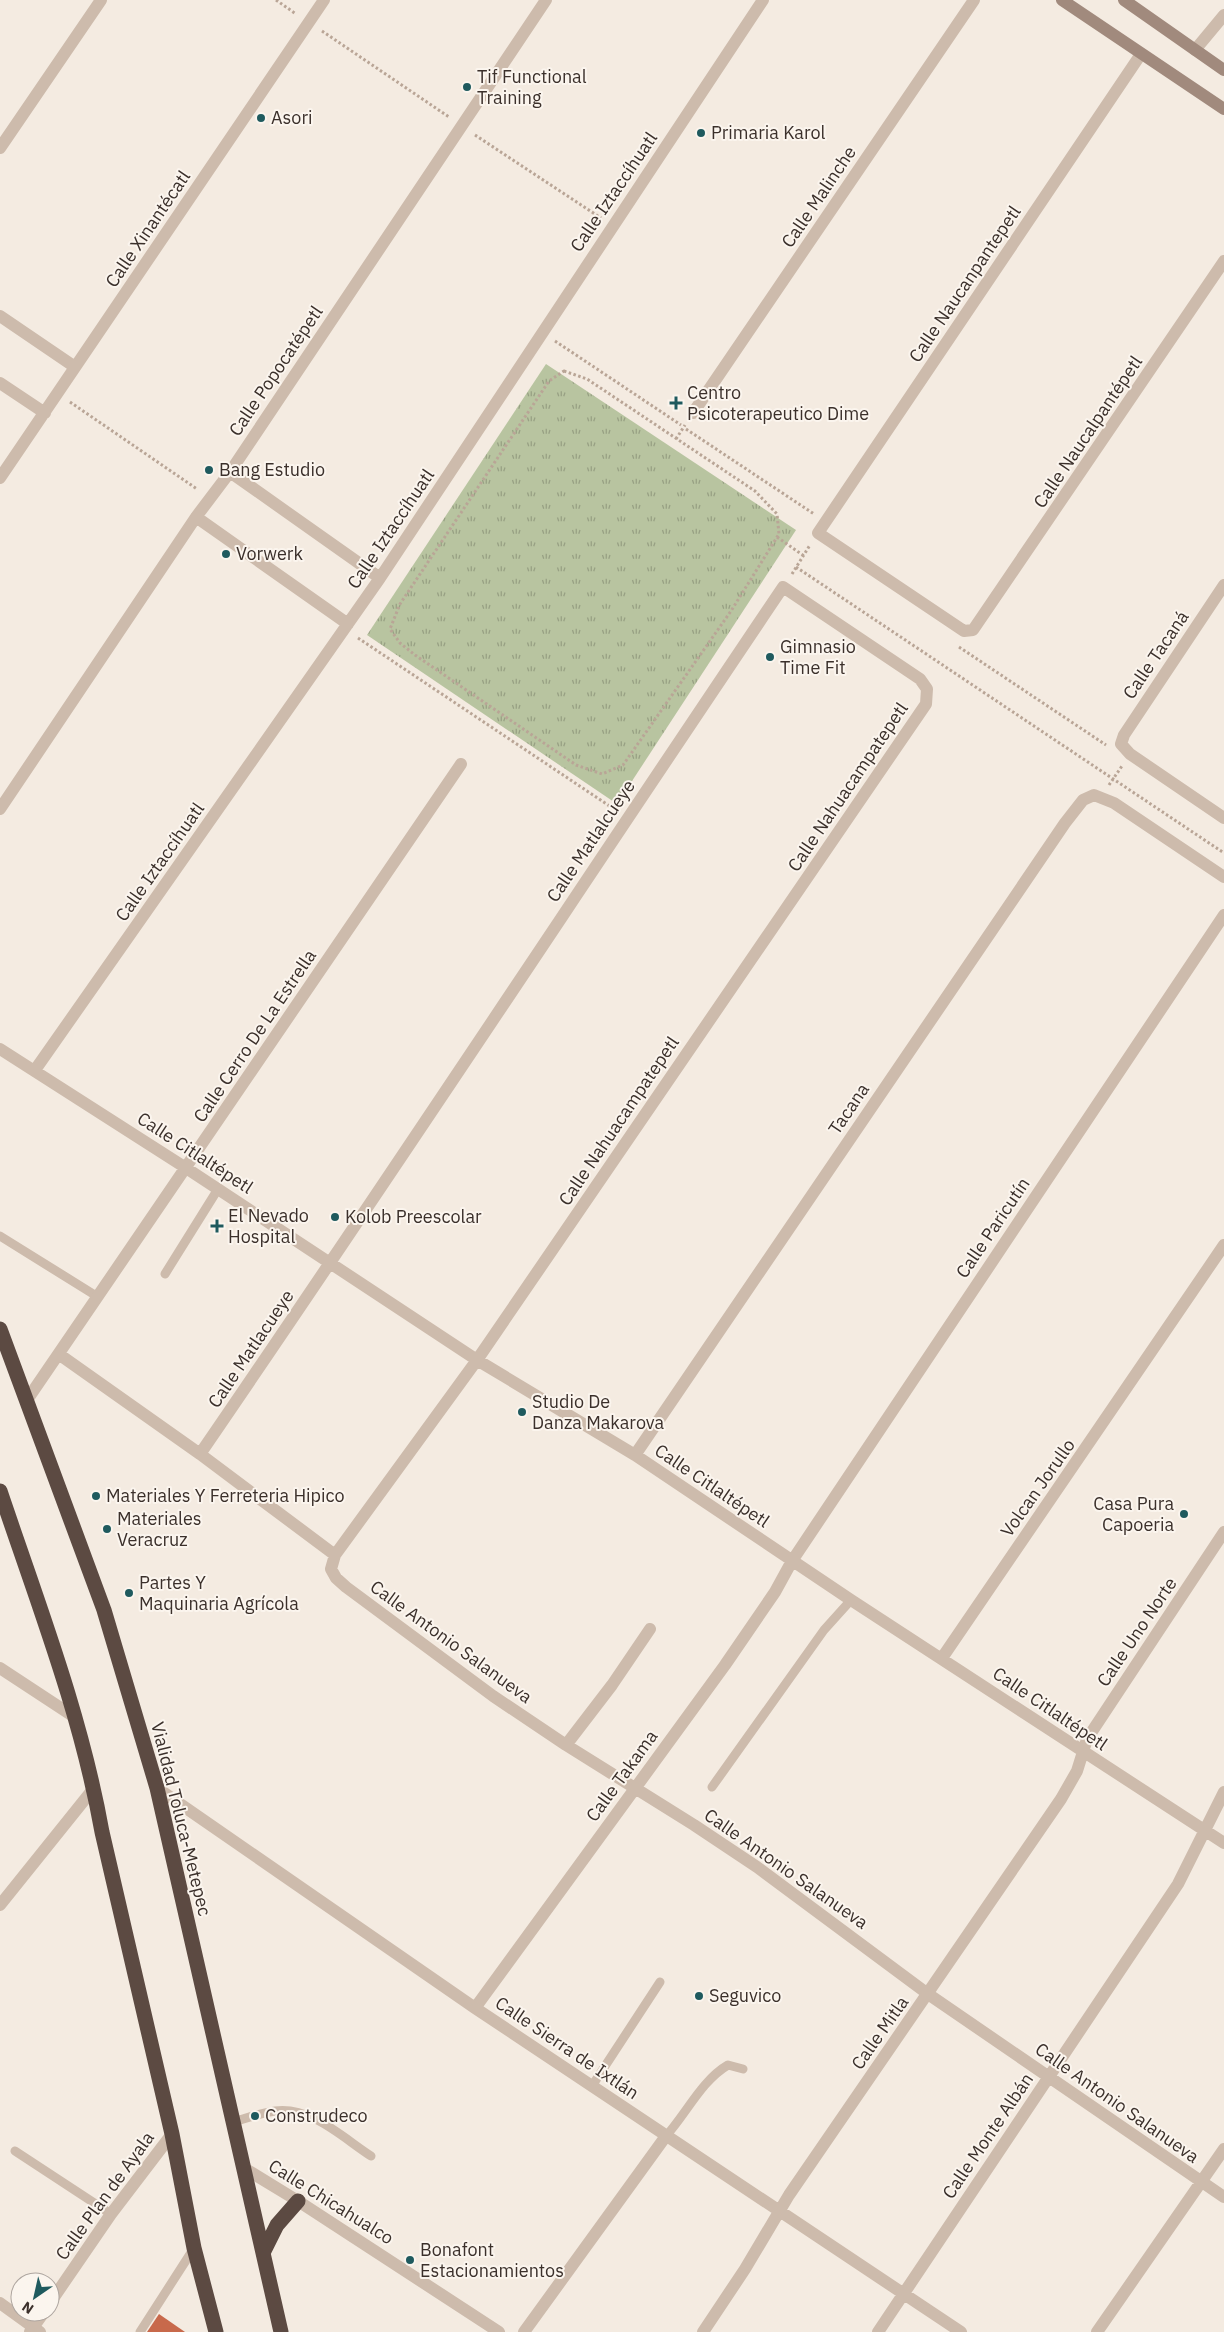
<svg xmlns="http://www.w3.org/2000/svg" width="1224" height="2332" font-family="'IBM Plex Sans',sans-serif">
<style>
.park{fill:url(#park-tufts)}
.building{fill:#c8694b}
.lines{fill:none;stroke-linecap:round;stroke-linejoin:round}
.path{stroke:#b9a596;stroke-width:3;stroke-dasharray:2.5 2.5;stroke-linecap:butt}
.lane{stroke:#cdbbac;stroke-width:9}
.street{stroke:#cdbbac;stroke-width:12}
.secondary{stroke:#a18a7d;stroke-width:12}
.highway{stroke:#5c4a42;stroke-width:15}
.poi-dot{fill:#1f5a5e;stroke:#fbf5ee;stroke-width:2}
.labels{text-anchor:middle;stroke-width:4;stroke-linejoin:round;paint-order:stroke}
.poi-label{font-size:18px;fill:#3b302b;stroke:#fbf5ee;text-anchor:start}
.street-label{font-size:18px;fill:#3b302b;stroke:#fbf5ee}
</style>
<defs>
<pattern id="park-tufts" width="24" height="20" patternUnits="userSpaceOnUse" patternTransform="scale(1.25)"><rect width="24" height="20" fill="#b8c4a0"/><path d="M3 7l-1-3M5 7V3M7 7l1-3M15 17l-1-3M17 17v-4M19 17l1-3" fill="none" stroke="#97a083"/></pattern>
</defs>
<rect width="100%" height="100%" fill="#f4ebe1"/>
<path class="park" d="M546 364 796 530 617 804 367 635Z"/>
<path class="building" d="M159 2314 185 2332H147Z"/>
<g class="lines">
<path class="path" d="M276 0 296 14
M322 31 449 117
M475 135 601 218
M555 341 681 425
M564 371 587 379 755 491 777 514 779 534 731 611 623 765 602 774 576 765 415 655 400 643 390 629 400 604 549 381Z
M70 402 197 489
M686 429 814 514
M676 439 685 425
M777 537 804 556
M796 567 1224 853
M792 574 810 545
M358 638 614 809
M959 647 1106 745
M1109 785 1122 766"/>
<path class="lane" d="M0 1236 98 1297
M165 1274 218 1189
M712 1787 824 1630 851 1600
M592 2086 660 1982
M233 2122C247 2118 261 2113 275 2111 311 2106 343 2138 371 2156
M666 2136C686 2114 702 2080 728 2065L743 2069
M15 2151 111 2214
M140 2332 194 2248"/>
<path class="street" d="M1195 50 1224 15
M1141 54 818 533 964 631 973 630 1224 261
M0 148 101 0
M0 316 75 367
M0 383 45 413
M693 413 974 0
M230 472 380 578
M0 478 324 0
M196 517 348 624
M1224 585 1124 735 1121 744 1130 754 1224 818
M0 809 196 517 230 472 546 0
M0 1049 186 1168 477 1360 635 1455 851 1600 1224 1843
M35 1070 380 578 763 0
M60 1355 200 1454 335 1555
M27 1400 461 764
M200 1454C397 1167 588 876 783 587L920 679 927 689 926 704 477 1360 335 1555 331 1569 336 1578 346 1587 493 1696 566 1745 694 1825 757 1867 928 1994 1224 2197
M635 1455 1065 823 1083 800 1094 795 1114 803 1224 877
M942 1658 1224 1245
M0 1668 76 1718
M566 1745 612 1685 650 1629
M157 1788 475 2008 961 2332
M0 1905 94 1788
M475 2008 725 1665 775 1592 792 1561 1224 915
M244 2168 298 2201 499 2332
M0 2303 40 2332
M50 2303 111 2214 172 2134
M30 2332 44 2312
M524 2332 666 2136
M703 2332 745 2269 789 2195 1061 1799 1077 1771 1087 1739 1224 1532
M878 2332 1178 1884 1224 1792
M1097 2332 1224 2149"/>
<path class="secondary" d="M1062 0 1224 109
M1124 0 1224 70"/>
<path class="highway" d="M0 1329 104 1610 157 1788 281 2332
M0 1491C38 1604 81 1714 102 1832L172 2134 194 2248 216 2332
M264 2251 277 2225 298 2201"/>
</g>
<g class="poi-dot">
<circle cx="467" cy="87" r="5"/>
<circle cx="261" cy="118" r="5"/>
<circle cx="701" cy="133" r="5"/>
<path d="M673.5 395.5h5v5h5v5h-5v5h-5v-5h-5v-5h5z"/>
<circle cx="209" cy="470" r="5"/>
<circle cx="226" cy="554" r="5"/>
<circle cx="770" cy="657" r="5"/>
<circle cx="335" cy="1217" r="5"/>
<path d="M214.5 1218.5h5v5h5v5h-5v5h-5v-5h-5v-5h5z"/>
<circle cx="522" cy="1412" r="5"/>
<circle cx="96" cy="1496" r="5"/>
<circle cx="1184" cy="1514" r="5"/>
<circle cx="107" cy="1529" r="5"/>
<circle cx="129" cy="1593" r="5"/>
<circle cx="699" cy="1996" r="5"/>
<circle cx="255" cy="2116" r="5"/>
<circle cx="410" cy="2260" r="5"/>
</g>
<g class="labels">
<g class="poi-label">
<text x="477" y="83">Tif Functional<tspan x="477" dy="21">Training</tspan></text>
<text x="271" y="124">Asori</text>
<text x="711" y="139">Primaria Karol</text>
<text x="687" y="399">Centro<tspan x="687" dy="21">Psicoterapeutico Dime</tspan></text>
<text x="219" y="476">Bang Estudio</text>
<text x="236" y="560">Vorwerk</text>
<text x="780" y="653">Gimnasio<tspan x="780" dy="21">Time Fit</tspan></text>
<text x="228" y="1222">El Nevado<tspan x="228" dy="21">Hospital</tspan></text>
<text x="345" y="1223">Kolob Preescolar</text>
<text x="532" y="1408">Studio De<tspan x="532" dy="21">Danza Makarova</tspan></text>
<text x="106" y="1502">Materiales Y Ferreteria Hipico</text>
<text x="1174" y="1510" text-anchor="end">Casa Pura<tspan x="1174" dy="21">Capoeria</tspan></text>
<text x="117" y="1525">Materiales<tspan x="117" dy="21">Veracruz</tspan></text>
<text x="139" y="1589">Partes Y<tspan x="139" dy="21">Maquinaria Agrícola</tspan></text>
<text x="709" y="2002">Seguvico</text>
<text x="265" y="2122">Construdeco</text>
<text x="420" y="2256">Bonafont<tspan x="420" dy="21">Estacionamientos</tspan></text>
</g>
<g class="street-label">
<text transform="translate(614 192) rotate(-56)" y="6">Calle Iztaccíhuatl</text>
<text transform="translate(819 197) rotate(-56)" y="6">Calle Malinche</text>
<text transform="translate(148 229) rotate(-56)" y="6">Calle Xinantécatl</text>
<text transform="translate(965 284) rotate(-56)" y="6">Calle Naucanpantepetl</text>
<text transform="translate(276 371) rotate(-56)" y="6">Calle Popocatépetl</text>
<text transform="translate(1088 432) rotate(-56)" y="6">Calle Naucalpantépetl</text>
<text transform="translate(391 529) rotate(-56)" y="6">Calle Iztaccíhuatl</text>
<text transform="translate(1156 655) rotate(-56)" y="6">Calle Tacaná</text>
<text transform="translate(848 787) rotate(-56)" y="6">Calle Nahuacampatepetl</text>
<text transform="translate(591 841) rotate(-56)" y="6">Calle Matlalcueye</text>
<text transform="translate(160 862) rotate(-55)" y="6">Calle Iztaccíhuatl</text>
<text transform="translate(255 1036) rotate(-56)" y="6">Calle Cerro De La Estrella</text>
<text transform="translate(849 1109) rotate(-56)" y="6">Tacana</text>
<text transform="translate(619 1121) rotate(-56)" y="6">Calle Nahuacampatepetl</text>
<text transform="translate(195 1153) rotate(33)" y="6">Calle Citlaltépetl</text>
<text transform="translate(993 1228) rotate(-56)" y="6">Calle Paricutín</text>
<text transform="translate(251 1349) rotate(-56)" y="6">Calle Matlacueye</text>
<text transform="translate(712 1486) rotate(34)" y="6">Calle Citlaltépetl</text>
<text transform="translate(1038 1488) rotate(-55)" y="6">Volcan Jorullo</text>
<text transform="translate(1137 1632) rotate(-56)" y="6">Calle Uno Norte</text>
<text transform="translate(451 1642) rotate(36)" y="6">Calle Antonio Salanueva</text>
<text transform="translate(1050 1709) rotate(34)" y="6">Calle Citlaltépetl</text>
<text transform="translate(622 1776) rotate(-54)" y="6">Calle Takama</text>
<text transform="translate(181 1819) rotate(76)" y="6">Vialidad Toluca-Metepec</text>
<text transform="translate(786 1869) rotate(35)" y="6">Calle Antonio Salanueva</text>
<text transform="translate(880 2033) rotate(-55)" y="6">Calle Mitla</text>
<text transform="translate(567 2048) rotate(34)" y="6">Calle Sierra de Ixtlán</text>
<text transform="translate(1117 2103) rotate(35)" y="6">Calle Antonio Salanueva</text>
<text transform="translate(988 2136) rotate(-56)" y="6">Calle Monte Albán</text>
<text transform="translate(105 2196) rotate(-54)" y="6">Calle Plan de Ayala</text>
<text transform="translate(331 2202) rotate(32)" y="6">Calle Chicahualco</text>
</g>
</g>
<g transform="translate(35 2297) rotate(214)"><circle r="24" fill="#fbf5ee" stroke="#aea6a0"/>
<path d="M0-4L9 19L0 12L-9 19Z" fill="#1f5a5e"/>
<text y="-8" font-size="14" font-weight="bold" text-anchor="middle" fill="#3b302b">N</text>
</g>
</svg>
